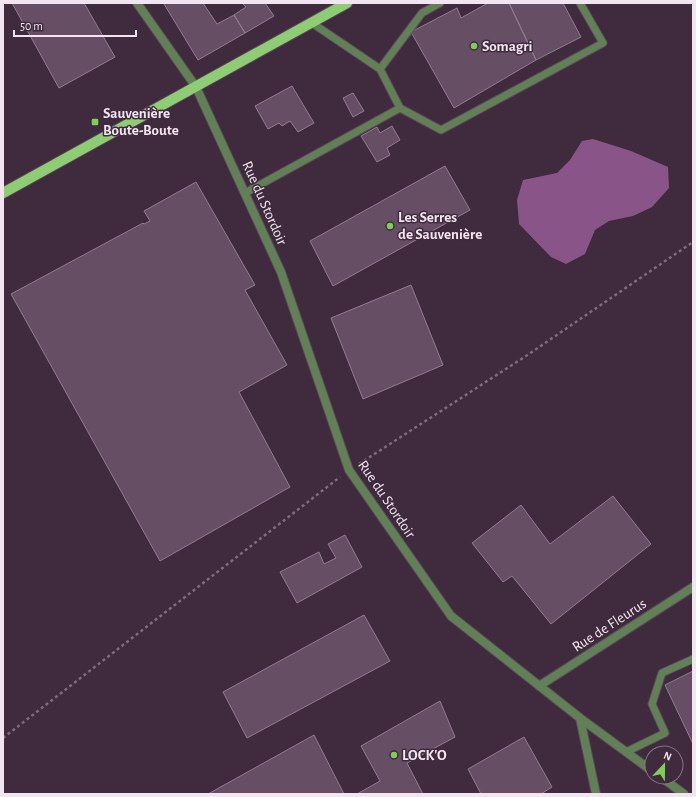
<svg xmlns="http://www.w3.org/2000/svg" width="696" height="797" font-family="'Alegreya Sans',sans-serif">
<style>
.water{fill:#895588}
.building{fill:#664f65;stroke:#937b91}
.lines{fill:none;stroke-linecap:round;stroke-linejoin:round}
.lane-casing{stroke:#5c485b;stroke-width:9}
.street-casing{stroke:#5c485b;stroke-width:10}
.primary-casing{stroke:#5c485b;stroke-width:12}
.path{stroke:#7e6b7d;stroke-width:2.5;stroke-dasharray:3 3;stroke-linecap:butt}
.lane{stroke:#628056;stroke-width:7}
.street{stroke:#628056;stroke-width:8}
.primary{stroke:#8ecd74;stroke-width:10}
.poi-dot{fill:#7cd155;stroke:#3f2a3e;stroke-width:1.5}
.labels{text-anchor:middle;stroke-width:3;stroke-linejoin:round;paint-order:stroke}
.poi-label{font-size:15px;font-weight:bold;fill:#f2e4f1;stroke:#3f2a3e;text-anchor:start}
.street-label{font-size:15px;fill:#f2e4f1;stroke:#3f2a3e}
</style>
<rect width="100%" height="100%" fill="#3f2a3e"/>
<path class="water" d="M593 139 631 151 668 167 669 188 652 207 633 216 609 221 595 230 585 254 566 264 551 257 519 224 517 200 523 180 557 173 570 160 582 141Z"/>
<path class="building" d="M12 3H84L115 57 59 88Z
M165 3H203L217 24 234 15 245 33 198 60 164 4Z
M242 3H265L274 16 245 33 234 15 246 7Z
M488 3H509L536 60 454 108 411 32 457 8 461 18Z
M509 3H563L581 37 536 60Z
M292 86 314 123 298 132 290 121 282 126 279 123 268 129 255 106Z
M353 93 364 111 353 117 343 98Z
M392 126 400 140 387 148 390 155 377 162 361 136 377 127 380 133Z
M445 166 470 210 333 286 310 241Z
M196 182 255 285 245 290 287 365 239 392 290 487 160 561 11 294 143 223 144 224 150 221 144 211Z
M411 285 443 365 363 399 331 318Z
M613 496 651 544 551 624 512 576 503 582 472 543 521 505 550 544Z
M345 535 362 567 297 603 280 572 319 552 324 564 336 558 328 544Z
M364 615 390 661 247 738 223 692Z
M693 671V744L665 685Z
M440 701 455 737 407 763 423 794H357L380 781 361 746Z
M314 735 344 794H208Z
M524 737 552 787 541 794H481L468 769Z"/>
<g class="lines">
<defs>
<path id="lane" d="M380 69 422 13 440 3
M400 108 441 130 603 43 580 3
M245 193 400 108 380 69 312 23
M626 752 665 733 652 704 662 673 693 659"/>
<path id="street" d="M137 3 196 87 281 272 349 470 451 616 580 718 652 771
M539 686 693 587
M580 718 596 794
M661 777 684 794"/>
<path id="primary" d="M3 193 347 3"/>
</defs>
<use href="#lane" class="lane-casing"/>
<use href="#street" class="street-casing"/>
<use href="#primary" class="primary-casing"/>
<path class="path" d="M359 464 526 356 693 242
M3 738 340 477"/>
<use href="#lane" class="lane"/>
<use href="#street" class="street"/>
<use href="#primary" class="primary"/>
</g>
<g class="poi-dot">
<circle cx="474" cy="46" r="4"/>
<rect x="91" y="118" width="8" height="8" rx="2"/>
<circle cx="390" cy="226" r="4"/>
<circle cx="394" cy="755" r="4"/>
</g>
<g class="labels">
<g class="poi-label">
<text x="482" y="51">Somagri</text>
<text x="103" y="118">Sauvenière<tspan x="103" dy="17">Boute-Boute</tspan></text>
<text x="398" y="222">Les Serres<tspan x="398" dy="17">de Sauvenière</tspan></text>
<text x="402" y="760">LOCK'O</text>
</g>
<g class="street-label">
<text transform="translate(265 203) rotate(66)" y="5">Rue du Stordoir</text>
<text transform="translate(387 499) rotate(56)" y="5">Rue du Stordoir</text>
<text transform="translate(609 625) rotate(-33)" y="5">Rue de Fleurus</text>
</g>
</g>
<rect width="696" height="797" fill="none" stroke="#f2e4f1" stroke-width="8"/>
<g transform="translate(664 765) rotate(22)"><circle r="19" fill="#3f2a3e" stroke="#877486"/>
<path d="M0-3L7 15L0 10L-7 15Z" fill="#7cd155"/>
<text y="-6" font-size="11" font-weight="bold" text-anchor="middle" fill="#f2e4f1">N</text>
</g>
<path d="M14 30v6h122v-6" fill="none" stroke="#f2e4f1" stroke-width="2"/>
<text x="20" y="30" font-size="12" fill="#f2e4f1" stroke="#3f2a3e" stroke-width="3" paint-order="stroke">50 m</text>
</svg>
